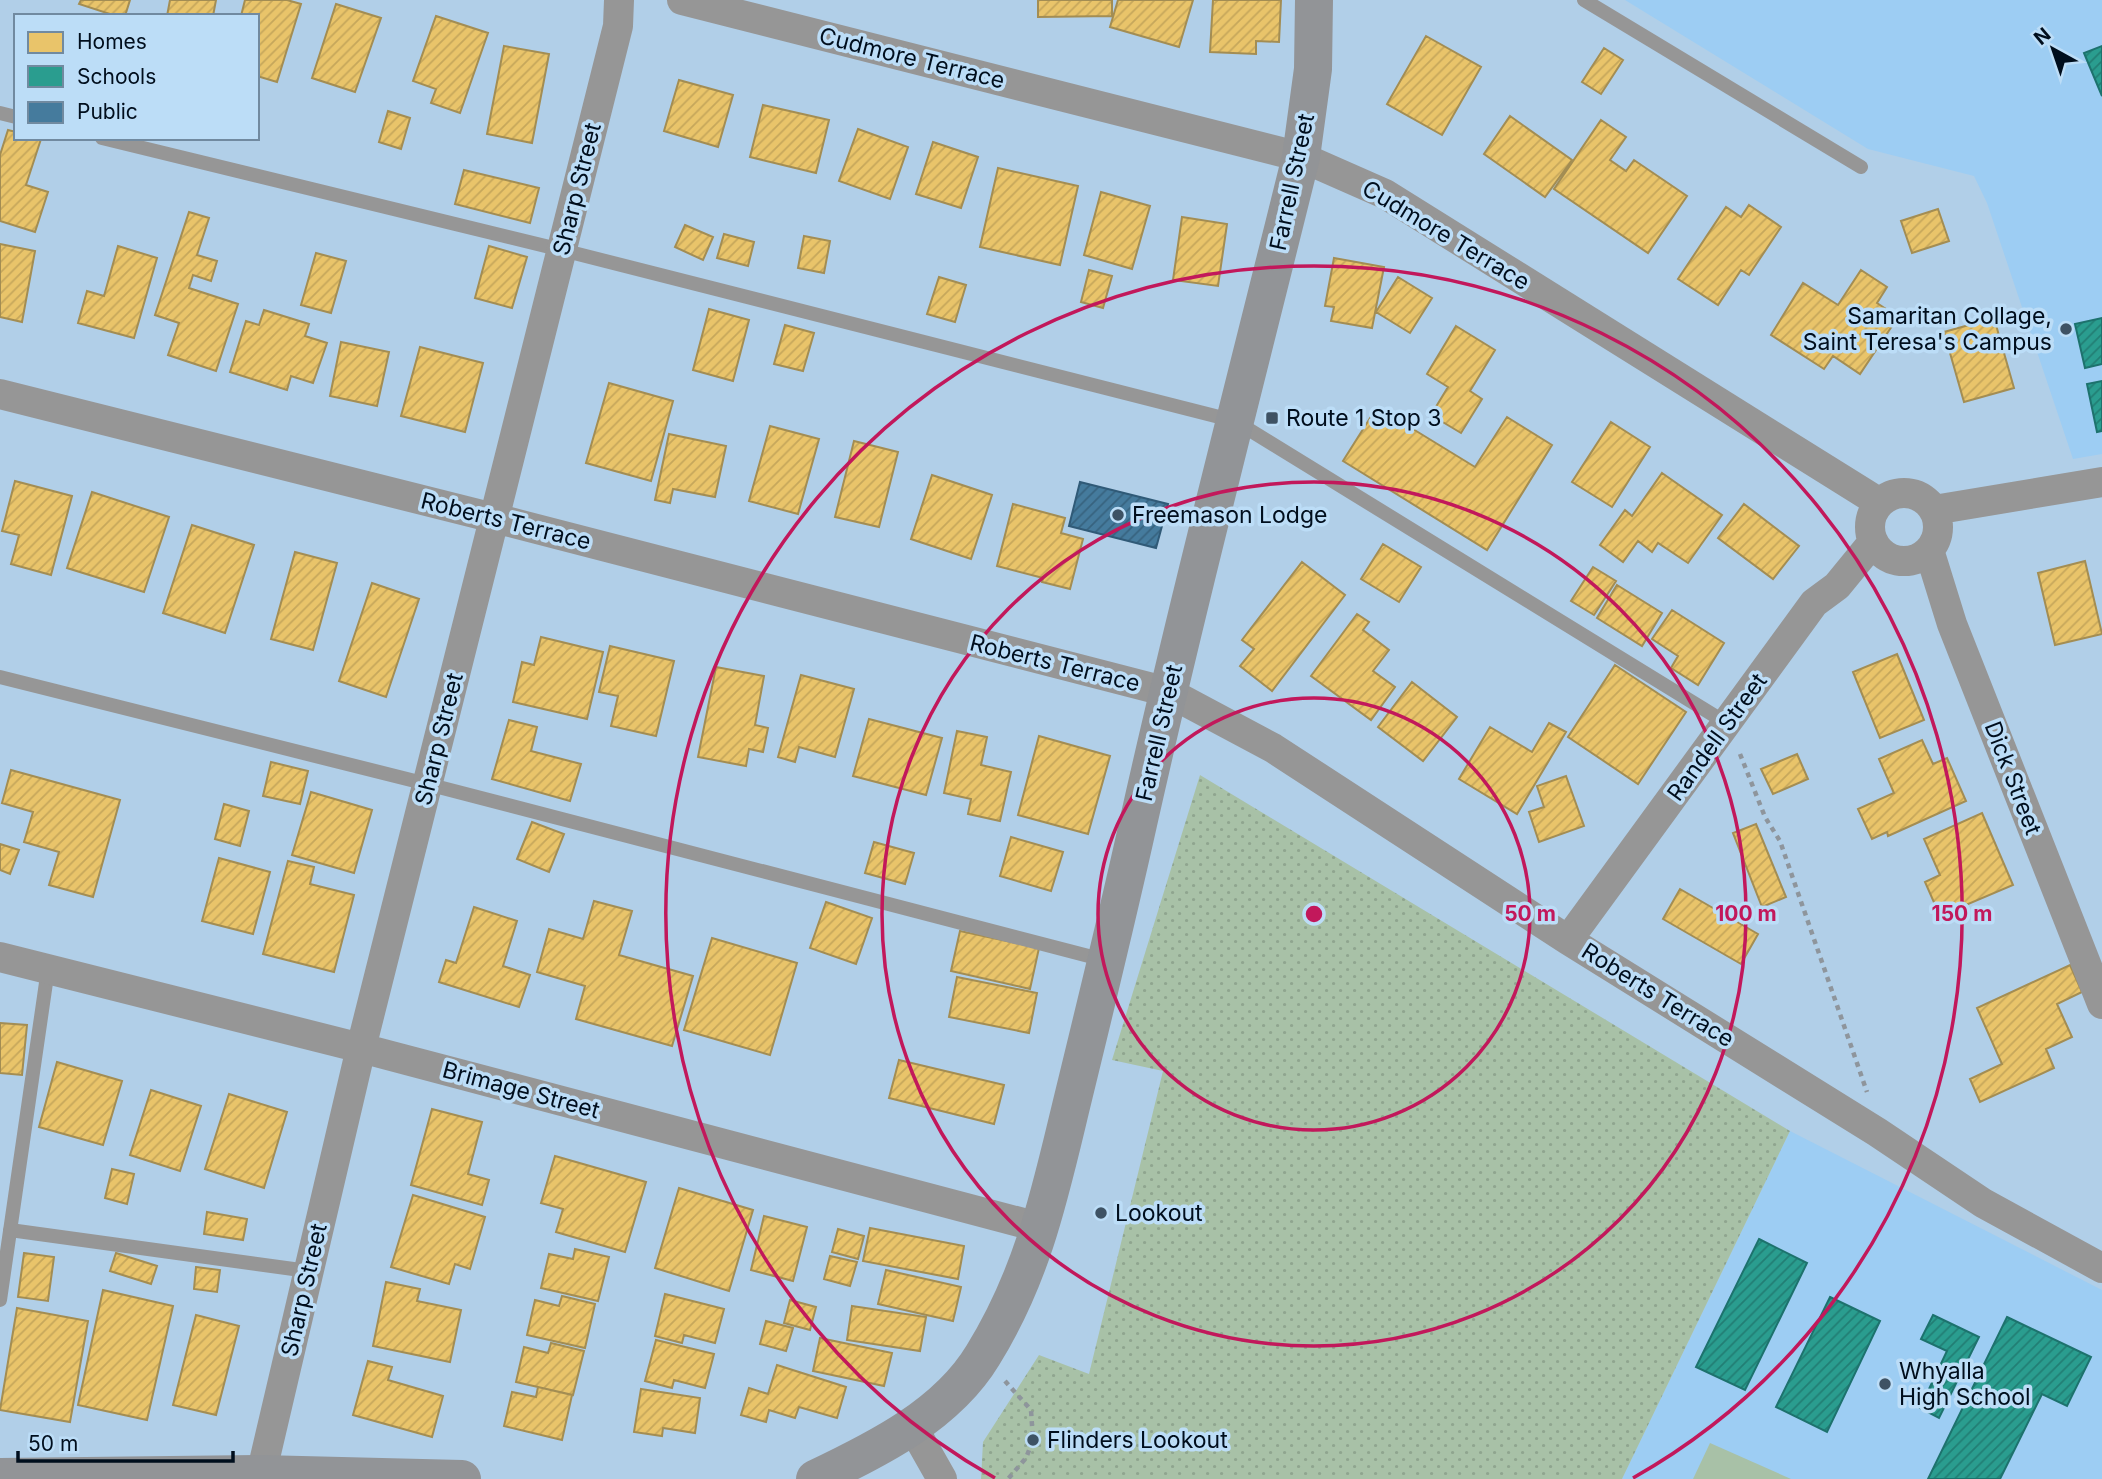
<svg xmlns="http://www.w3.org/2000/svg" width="2102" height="1479" font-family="Inter,sans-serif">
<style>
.built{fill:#9dcdf3}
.grass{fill:url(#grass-dots)}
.green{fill:#a8c1a7}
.homes{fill:url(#homes-hatch);stroke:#a38d53;stroke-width:2}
.schools{fill:url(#schools-hatch);stroke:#1d726d;stroke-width:2}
.public{fill:url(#public-hatch);stroke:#305a77;stroke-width:2}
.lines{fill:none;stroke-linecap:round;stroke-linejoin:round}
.path{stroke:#8e959c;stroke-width:4.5;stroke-dasharray:5 5;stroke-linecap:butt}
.lane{stroke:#969696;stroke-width:14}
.street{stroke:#969696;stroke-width:30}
.secondary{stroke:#929497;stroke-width:38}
.ring{fill:none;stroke:#c2185b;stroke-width:3.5}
.poi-dot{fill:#3e5264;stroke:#bcddf7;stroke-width:2.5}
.labels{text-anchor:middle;stroke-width:7;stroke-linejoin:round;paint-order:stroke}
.street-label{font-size:23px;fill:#000e1d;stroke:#bcddf7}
.poi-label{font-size:23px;fill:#000e1d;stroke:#bcddf7;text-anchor:start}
.centre{fill:#c2185b;stroke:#bcddf7;stroke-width:3.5}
.ring-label{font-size:21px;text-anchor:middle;font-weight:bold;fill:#c2185b;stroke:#bcddf7;stroke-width:7;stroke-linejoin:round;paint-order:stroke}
</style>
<defs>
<pattern id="grass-dots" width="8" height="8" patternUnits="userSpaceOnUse" patternTransform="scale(1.75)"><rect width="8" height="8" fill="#a8c1a7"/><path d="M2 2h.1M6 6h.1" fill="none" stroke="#8fa58f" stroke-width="1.8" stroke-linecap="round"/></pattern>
<pattern id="homes-hatch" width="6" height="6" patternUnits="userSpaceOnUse" patternTransform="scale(1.75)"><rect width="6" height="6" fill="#e9c46a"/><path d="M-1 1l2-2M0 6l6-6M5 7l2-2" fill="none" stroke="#c6a75b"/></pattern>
<pattern id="schools-hatch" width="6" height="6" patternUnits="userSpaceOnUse" patternTransform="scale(1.75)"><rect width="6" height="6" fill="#2a9d8f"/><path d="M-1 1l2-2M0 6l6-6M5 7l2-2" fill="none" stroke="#227e74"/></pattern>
<pattern id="public-hatch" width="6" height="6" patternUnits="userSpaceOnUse" patternTransform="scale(1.75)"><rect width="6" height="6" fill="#457b9d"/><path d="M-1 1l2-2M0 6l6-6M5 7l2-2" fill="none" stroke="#37637f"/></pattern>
</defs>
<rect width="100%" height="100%" fill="#b1cfe8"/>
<path class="built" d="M1625 0H2102V454L2073 459 1987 203 1974 176 1868 149Z
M1790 1131 2102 1290V1479H1622Z"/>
<path class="grass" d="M1200 775 1790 1131 1622 1479H981L983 1442 1039 1355 1089 1374 1163 1071 1112 1060Z"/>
<path class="green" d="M1710 1443 1791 1479H1693Z"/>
<path class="homes" d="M81 0H130L125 16H116L79 4Z
M170 0H216L213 16H167Z
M245 0H287L301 4 277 82 257 76V16H241Z
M1038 0H1112V16L1038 17Z
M1118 0H1193L1179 47 1110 27Z
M1213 0H1281L1279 42 1256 41V54L1210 52Z
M336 4 381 18 355 92 312 78Z
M436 16 488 33 460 113 431 103 436 89 413 81Z
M1426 36 1481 67 1442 135 1387 104Z
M504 46 549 54 532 143 487 134Z
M1604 48 1623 60 1601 94 1582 82Z
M679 80 733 95 718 147 664 131Z
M763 105 829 120 816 173 750 157Z
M388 111 410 118 401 149 379 142Z
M1510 116 1572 160 1545 197 1484 154Z
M1601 120 1626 137 1610 160 1626 171 1634 160 1687 196 1648 253 1554 189Z
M858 129 908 147 890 199 839 181Z
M8 130 16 132V138L41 139 26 185 48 192 35 232 0 221V155Z
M933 142 978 157 961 208 916 194Z
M998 168 1078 186 1060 265 980 247Z
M464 170 539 188 530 223 455 204Z
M1101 192 1150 206 1132 269 1084 255Z
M1749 205 1781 227 1749 275 1741 270 1718 305 1678 279 1726 207 1741 217Z
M1938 209 1949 241 1912 253 1901 221Z
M189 212 209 218 197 255 217 261 211 281 193 275 189 288 238 304 216 371 168 355 179 323 155 315Z
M1182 217 1227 224 1218 286 1173 280Z
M685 225 713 237 703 260 675 247Z
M724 234 754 242 748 266 717 258Z
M804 236 830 241 824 273 798 268Z
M0 244 35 251 22 322 0 317Z
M118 246 157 258 134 338 78 323 87 291 104 296Z
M489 246 527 257 512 308 475 298Z
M316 253 346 261 331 313 301 305Z
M1334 258 1384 267 1372 328 1331 321 1334 307 1325 306Z
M1089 270 1112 276 1103 308 1081 302Z
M1861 270 1887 287 1877 303 1898 317 1860 374 1833 356 1824 369 1771 335 1803 283 1838 305Z
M939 277 966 285 955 322 927 314Z
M1398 277 1432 298 1410 333 1376 312Z
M709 309 749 320 733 381 693 370Z
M264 310 309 324 305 336 327 343 313 383 291 376 287 390 230 372 246 321 259 325Z
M1994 318 2014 388 1964 402 1944 332Z
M785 325 814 333 803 371 774 364Z
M1456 326 1495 350 1470 391 1482 399 1461 433 1431 415 1448 387 1427 374Z
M341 342 389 352 377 406 330 396Z
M420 347 483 363 465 432 401 416Z
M609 383 673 401 651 481 586 463Z
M1377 407 1475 467 1507 417 1552 445 1487 550 1343 461Z
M1611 422 1650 447 1612 507 1572 482Z
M770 426 819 439 798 514 749 501Z
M669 434 726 446 715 497 673 489 670 503 655 500Z
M854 441 898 452 879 527 835 517Z
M1662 473 1722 515 1688 563 1658 543 1652 552 1638 541 1623 562 1600 545 1625 510 1632 516Z
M932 475 992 495 971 559 911 539Z
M15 481 72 496 51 575 11 564 19 535 2 531Z
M92 492 169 517 144 592 67 568Z
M1013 504 1065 518 1061 533 1083 539 1070 589 1042 582 1043 578 997 566Z
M1744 504 1799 546 1773 579 1718 538Z
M192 525 254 545 225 633 163 613Z
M1383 544 1421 567 1399 602 1361 579Z
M295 552 337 563 313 650 271 639Z
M2085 561 2102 634 2055 645 2038 573Z
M1302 562 1345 595 1272 691 1240 666 1254 649 1242 640Z
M1593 567 1616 581 1594 615 1571 601Z
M372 583 419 599 386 697 339 681Z
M1617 585 1662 613 1642 646 1597 618Z
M1672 610 1724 643 1698 685 1671 668 1678 656 1652 639Z
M1357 614 1369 622 1363 630 1389 650 1373 671 1395 687 1371 720 1311 676Z
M541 637 603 652 587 719 513 702 522 662 534 665Z
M610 646 674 661 656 736 611 726 618 696 599 692Z
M1897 654 1924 720 1880 738 1853 672Z
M1615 665 1686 712 1638 784 1568 737Z
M716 667 764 676 755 725 768 728 763 752 749 749 746 766 698 757Z
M801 675 854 689 835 757 799 747 795 762 778 757Z
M1412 682 1457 717 1423 761 1378 727Z
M869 719 942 738 926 795 853 776Z
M509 720 537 727 531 751 581 764 570 801 492 779Z
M1549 723 1566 732 1517 814 1459 779 1490 727 1532 752Z
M957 731 987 737 981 765 1011 772 1000 821 968 814 971 799 944 793Z
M1039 736 1110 756 1088 834 1018 815Z
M1922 740 1933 764 1947 758 1966 801 1888 836 1887 832 1872 839 1858 809 1894 793 1879 759Z
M1797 754 1808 779 1773 794 1761 769Z
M271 762 308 771 300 804 263 796Z
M11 770 120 800 93 897 49 885 59 852 24 842 33 812 2 803Z
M1566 776 1584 826 1539 842 1529 812 1544 807 1537 786Z
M311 792 372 810 354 873 292 855Z
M224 804 249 811 240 846 215 839Z
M1982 813 2013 885 1940 916 1925 882 1940 875 1924 839Z
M532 822 564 834 549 872 517 859Z
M1756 824 1786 897 1762 907 1733 833Z
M1011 837 1063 852 1051 891 1000 876Z
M874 842 914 853 905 884 865 873Z
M0 844 19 850 10 874 0 870Z
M219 858 270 872 253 934 202 921Z
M288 861 314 867 310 884 354 895 334 972 263 954Z
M1680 889 1758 934 1741 964 1663 919Z
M594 901 632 911 619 955 693 976 672 1046 576 1019 585 986 537 972 549 929 583 939Z
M826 902 872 918 856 964 810 948Z
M474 907 517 921 503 966 530 975 519 1007 439 982 446 960 456 963Z
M960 931 1039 948 1030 989 951 971Z
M712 938 797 963 770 1055 684 1030Z
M2070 965 2082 992 2057 1004 2072 1037 2046 1049 2054 1068 1980 1102 1970 1079 2002 1064 1977 1008Z
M957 977 1037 993 1029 1033 949 1017Z
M0 1023 27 1025 22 1075 0 1073Z
M899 1060 1004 1085 994 1124 889 1098Z
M57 1062 122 1081 103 1145 39 1127Z
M151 1090 201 1106 180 1171 130 1155Z
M229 1094 287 1112 264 1188 205 1169Z
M432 1109 482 1122 468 1174 489 1180 482 1205 411 1185Z
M555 1156 646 1182 625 1252 556 1232 563 1209 541 1203Z
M112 1169 134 1174 127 1204 105 1198Z
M679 1188 753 1210 729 1291 655 1268Z
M413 1195 485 1217 470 1269 455 1264 449 1284 391 1267Z
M207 1212 247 1219 243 1240 204 1234Z
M764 1216 807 1227 793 1281 751 1270Z
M870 1228 964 1246 958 1279 863 1261Z
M838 1229 864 1236 858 1259 832 1252Z
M575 1249 609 1257 598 1301 541 1288 549 1254 573 1259Z
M24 1253 54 1257 48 1301 18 1297Z
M116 1253 157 1266 151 1284 110 1271Z
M830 1256 857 1262 850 1286 824 1279Z
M196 1267 220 1270 217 1292 194 1289Z
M886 1270 961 1287 953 1321 878 1304Z
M386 1282 420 1289 417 1301 461 1310 450 1362 373 1346Z
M103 1290 173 1306 147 1420 78 1405Z
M665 1294 724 1309 715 1343 684 1335 682 1343 655 1336Z
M562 1296 595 1304 585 1348 527 1335 535 1300 559 1306Z
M790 1300 816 1307 810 1330 784 1323Z
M852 1306 926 1317 920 1351 847 1340Z
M17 1308 88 1321 70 1422 0 1410Z
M196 1315 239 1326 216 1415 173 1405Z
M766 1321 793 1328 786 1351 760 1344Z
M820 1338 892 1353 884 1386 813 1371Z
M656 1340 714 1354 705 1388 674 1380 672 1388 645 1381Z
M551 1343 584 1351 573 1395 516 1382 524 1347 548 1353Z
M368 1361 392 1367 388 1380 443 1396 432 1437 353 1415Z
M777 1365 846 1387 837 1418 799 1407 795 1418 769 1410 766 1422 741 1415 749 1388 768 1394Z
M538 1387 572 1395 562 1440 504 1426 512 1392 536 1397Z
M641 1389 700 1398 695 1433 663 1428 662 1436 634 1432Z"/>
<path class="schools" d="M2102 46V96L2084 53Z
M2102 318V364L2085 368 2075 324Z
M2102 381V431L2097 432 2087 384Z
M1759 1239 1807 1263 1745 1390 1696 1367Z
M1830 1297 1880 1321 1827 1432 1776 1407Z
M1933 1315 1979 1337 1939 1418 1920 1408 1947 1351 1921 1339Z
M2007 1317 2091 1357 2067 1406 2042 1394 2000 1479H1928Z"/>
<path class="public" d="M1080 482 1168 504 1156 548 1069 526Z"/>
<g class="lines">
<path class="path" d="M1740 754 1765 817 1780 841 1867 1092
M1005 1381 1031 1410 1033 1440 1026 1458 1008 1479"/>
<path class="lane" d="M1584 0 1861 167
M0 113 16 117
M102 138 562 250 1235 421 1728 724
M0 677 427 784 1104 960
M10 1230 308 1271
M0 1300 48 969"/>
<path class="street" d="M682 0 1301 157 1385 194 1880 503
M0 394 494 518 1168 692 1273 748 1568 940 1877 1132 1983 1203 2102 1268
M1870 527a34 34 0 1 1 68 0a34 34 0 1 1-68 0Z
M1934 510 2102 482
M1929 550 1952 624 2102 1004
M1568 940 1814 603 1837 586 1873 542
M0 957 361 1048 1042 1228
M912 1426 942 1479
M260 1479 361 1048 618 26 619 0"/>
<path class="secondary" d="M0 1477 261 1474 462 1479
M815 1479C876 1450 947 1415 983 1355 1035 1271 1051 1188 1074 1094 1096 1004 1118 914 1138 824 1188 601 1246 379 1301 157L1313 69 1314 0"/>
</g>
<g class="ring">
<circle cx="1314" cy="914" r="216"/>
<circle cx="1314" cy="914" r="432"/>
<path d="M995 1478A648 648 0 1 1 1633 1478"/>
</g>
<g class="poi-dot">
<circle cx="2066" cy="329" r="7"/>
<rect x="1265" y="411" width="14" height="14" rx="3.5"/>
<circle cx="1118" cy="515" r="7"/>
<circle cx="1101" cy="1213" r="7"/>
<circle cx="1885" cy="1384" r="7"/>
<circle cx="1033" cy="1440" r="7"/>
</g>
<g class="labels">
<g class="street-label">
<text transform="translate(912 58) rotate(14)" y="8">Cudmore Terrace</text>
<text transform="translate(1292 182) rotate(-78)" y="8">Farrell Street</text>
<text transform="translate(577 189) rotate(-76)" y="8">Sharp Street</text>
<text transform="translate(1446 235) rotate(31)" y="8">Cudmore Terrace</text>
<text transform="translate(506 521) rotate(14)" y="8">Roberts Terrace</text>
<text transform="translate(1055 663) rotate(14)" y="8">Roberts Terrace</text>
<text transform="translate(1159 733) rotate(-77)" y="8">Farrell Street</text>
<text transform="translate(1717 737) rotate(-54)" y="8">Randell Street</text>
<text transform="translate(439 739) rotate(-76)" y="8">Sharp Street</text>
<text transform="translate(2013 778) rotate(69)" y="8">Dick Street</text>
<text transform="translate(1658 995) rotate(32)" y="8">Roberts Terrace</text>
<text transform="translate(521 1090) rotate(15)" y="8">Brimage Street</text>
<text transform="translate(304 1290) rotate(-77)" y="8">Sharp Street</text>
</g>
<g class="poi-label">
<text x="2052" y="324" text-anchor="end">Samaritan Collage,<tspan x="2052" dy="26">Saint Teresa's Campus</tspan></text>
<text x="1286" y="426">Route 1 Stop 3</text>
<text x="1132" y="523">Freemason Lodge</text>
<text x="1115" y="1221">Lookout</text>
<text x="1899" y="1379">Whyalla<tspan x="1899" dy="26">High School</tspan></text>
<text x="1047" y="1448">Flinders Lookout</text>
</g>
</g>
<circle cx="1314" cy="914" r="10" class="centre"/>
<g class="ring-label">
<text x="1530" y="921">50 m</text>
<text x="1746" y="921">100 m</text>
<text x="1962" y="921">150 m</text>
</g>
<rect x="14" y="14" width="245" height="126" fill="#bcddf7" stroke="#718aa0" stroke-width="2"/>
<rect x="28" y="32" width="35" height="21" fill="#e9c46a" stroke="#718aa0" stroke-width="2"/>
<text x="77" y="49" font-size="21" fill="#000e1d">Homes</text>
<rect x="28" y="66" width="35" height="21" fill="#2a9d8f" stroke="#718aa0" stroke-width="2"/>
<text x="77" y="84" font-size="21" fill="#000e1d">Schools</text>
<rect x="28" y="102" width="35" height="21" fill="#457b9d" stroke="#718aa0" stroke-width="2"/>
<text x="77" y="119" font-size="21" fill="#000e1d">Public</text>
<g transform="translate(2053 49) rotate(320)" stroke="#bcddf7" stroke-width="5" paint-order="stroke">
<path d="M0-5L12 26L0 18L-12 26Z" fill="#000e1d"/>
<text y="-10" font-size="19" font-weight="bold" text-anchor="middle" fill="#000e1d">N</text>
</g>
<path d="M18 1451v10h215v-10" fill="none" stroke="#000e1d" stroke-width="3.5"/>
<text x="28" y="1451" font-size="21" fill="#000e1d" stroke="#bcddf7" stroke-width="5" paint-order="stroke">50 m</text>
</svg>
